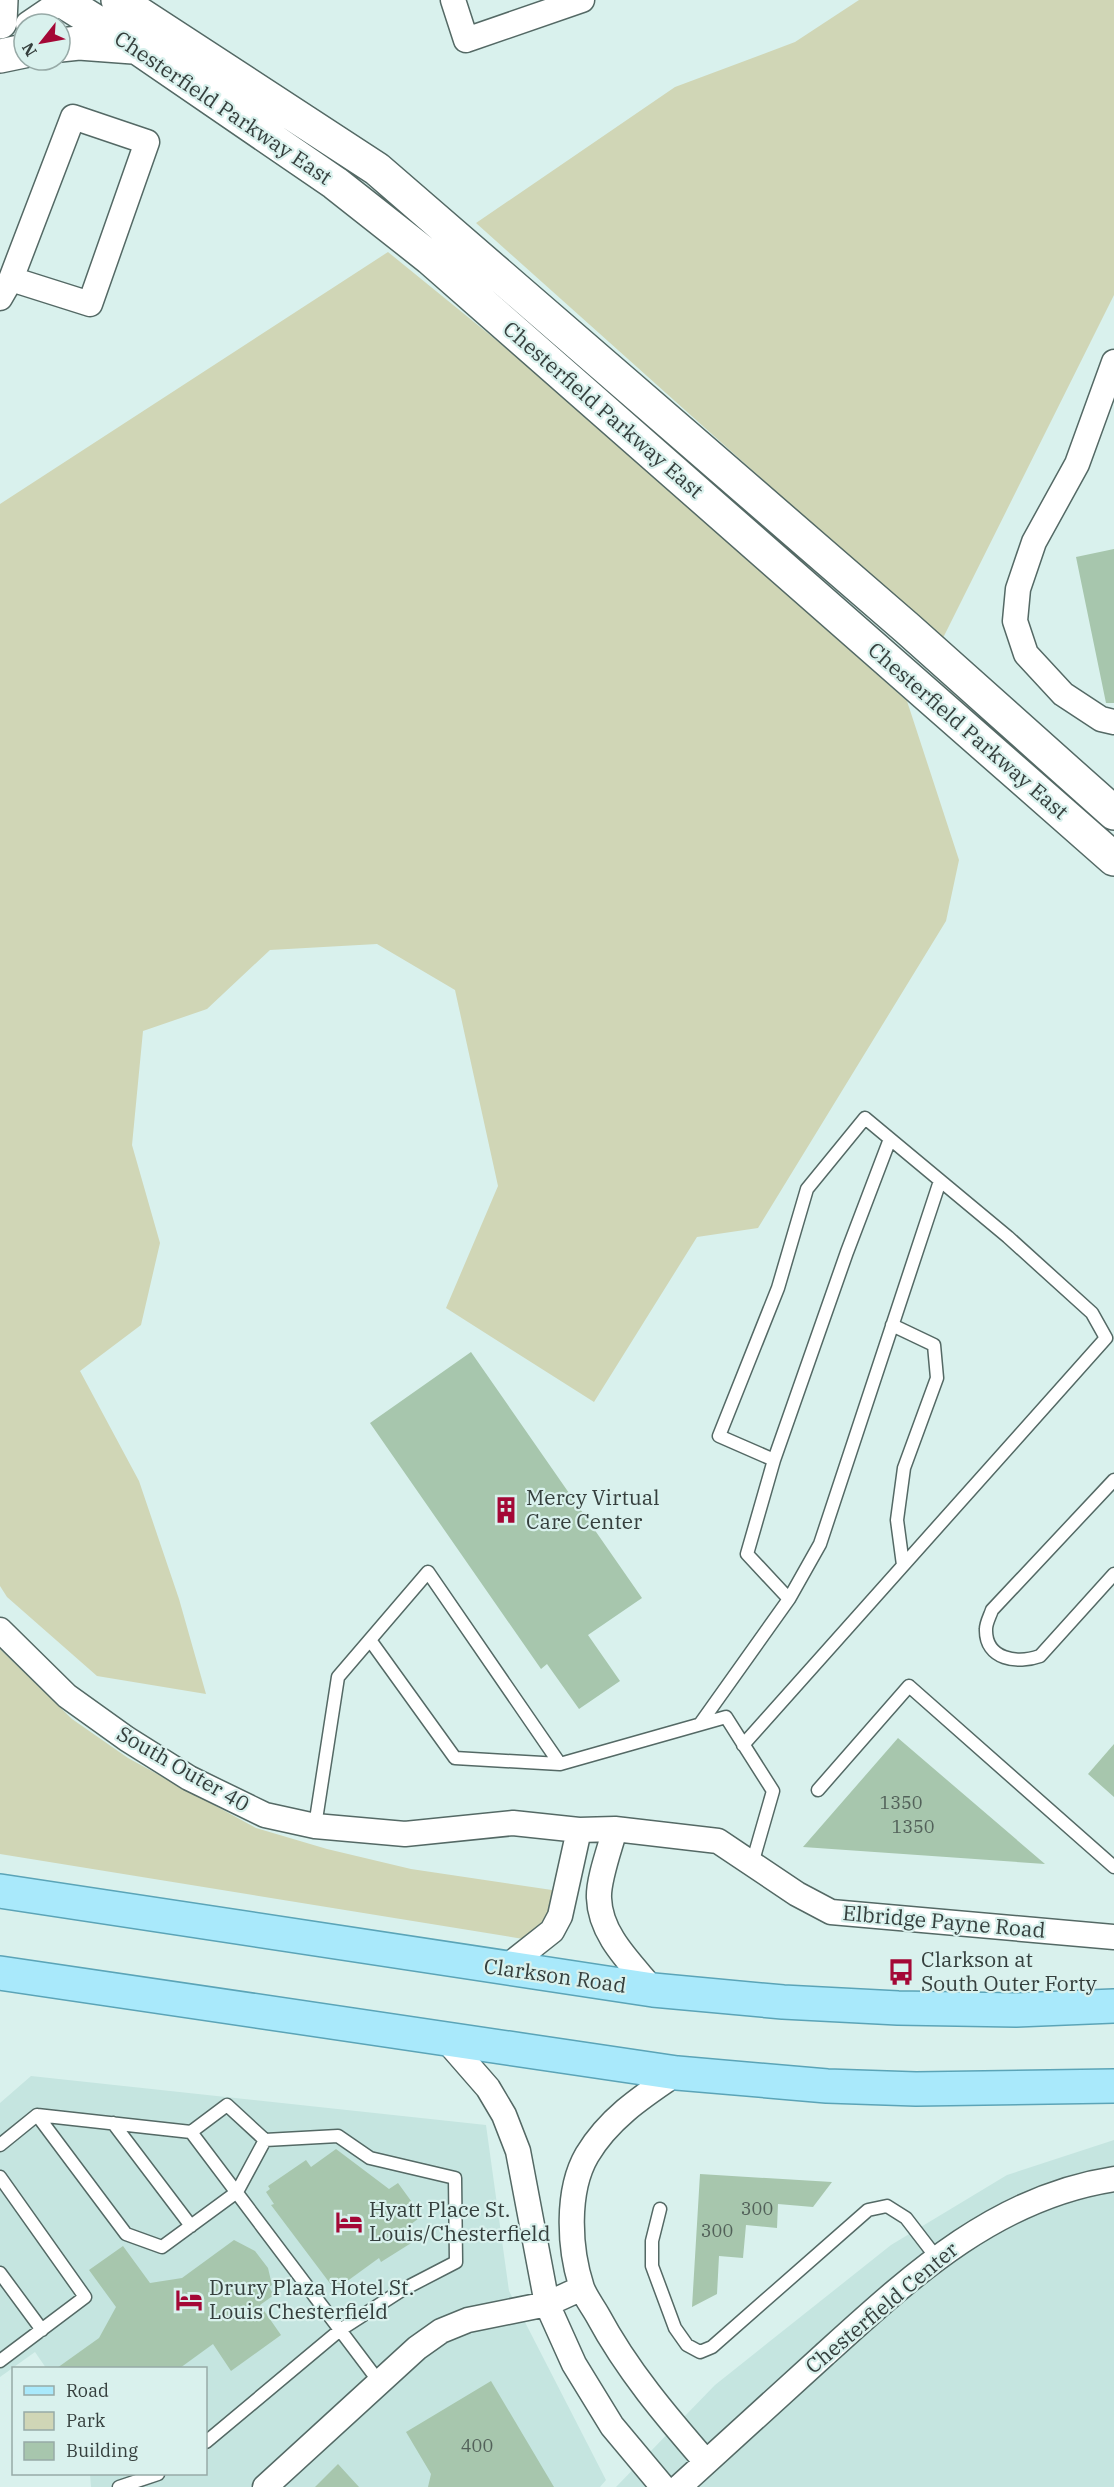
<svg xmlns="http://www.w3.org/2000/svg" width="1114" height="2487" font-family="'IBM Plex Serif',serif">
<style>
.built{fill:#c5e5e0}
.green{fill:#d0d6b6}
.building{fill:#a7c6ad}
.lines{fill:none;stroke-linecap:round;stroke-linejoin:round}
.lane-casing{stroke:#546965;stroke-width:15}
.street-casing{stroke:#546965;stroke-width:27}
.secondary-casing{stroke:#546965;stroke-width:36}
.primary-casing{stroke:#5ba4b7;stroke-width:36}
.lane{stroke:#fff;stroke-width:12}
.street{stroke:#fff;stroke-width:24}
.secondary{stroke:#fff;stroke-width:33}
.primary{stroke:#a9e9fb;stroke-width:33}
.labels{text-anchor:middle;stroke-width:4.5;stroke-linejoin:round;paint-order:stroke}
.number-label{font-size:18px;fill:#526159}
.street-label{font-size:21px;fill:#353f3d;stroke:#d9f1ed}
.poi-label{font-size:21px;fill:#353f3d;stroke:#d9f1ed;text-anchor:start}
</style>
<rect width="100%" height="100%" fill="#d9f1ed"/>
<path class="built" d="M31 2076 486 2125 509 2291 606 2480 600 2487H91L90 2474H206V2368H46L35 2352 0 2377V2103Z
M1114 2140V2487H616L715 2385 891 2245 1007 2175Z"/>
<path class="green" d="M859 0H1114V295L942 640 476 223 675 87 795 42Z
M388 252 549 383 907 701 959 860 946 921 758 1228 697 1237 594 1402 446 1308 498 1186 455 990 377 944 270 950 207 1009 143 1031 132 1145 160 1243 141 1325 80 1371 139 1481 179 1599 206 1694 97 1676 7 1597 0 1586V504Z
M0 1649 72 1719 128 1758 256 1828 327 1849 411 1869 552 1890 560 1905 542 1942 0 1854Z"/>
<path class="building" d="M1114 549V703H1106L1076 557Z
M471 1352 642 1598 588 1635 620 1681 579 1709 547 1664 541 1669 370 1423Z
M898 1738 1045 1864 803 1847Z
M1114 1744V1797L1088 1774Z
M336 2149 389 2189 398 2183 422 2216 407 2227 416 2240 381 2262 379 2258 335 2290 271 2205 274 2204 266 2192 270 2189 268 2186 306 2160 311 2167Z
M700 2174 832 2182 813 2207 778 2204 777 2228 746 2225 743 2258 719 2256 717 2294 692 2307Z
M234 2240 255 2251 268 2268 272 2285 269 2287 274 2295 260 2305 281 2335 231 2371 213 2344 180 2368H57L99 2338 116 2307 89 2270 123 2246 150 2283 182 2278Z
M491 2381 554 2487H428L431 2474 406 2432Z
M338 2464 359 2487H315Z"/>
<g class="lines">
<defs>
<path id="lane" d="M892 1325 934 1345 937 1378 904 1468 897 1520 903 1565
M774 1460 847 1252 890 1139
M1114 1480 992 1610C990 1616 986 1623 986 1629 985 1660 1018 1664 1040 1656L1114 1574
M789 1599 820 1544 940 1181
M370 1640 455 1758 560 1764
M700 1724 789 1599 747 1554 774 1460 719 1436 778 1288 807 1189 865 1118 1008 1237 1092 1313 1106 1338 743 1745
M818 1790 909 1686 1114 1867
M315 1826 338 1677 428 1572 560 1764 726 1717 773 1791 752 1864
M37 2115 126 2234 162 2247 237 2192 265 2140 338 2136 370 2158 455 2178 456 2262 402 2290 340 2330 206 2442
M113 2123 191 2226
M191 2132 227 2105 265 2140
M0 2145 37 2115 191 2132 380 2383
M0 2177 85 2297 0 2361
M660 2209 652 2241V2266L675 2328 687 2345 700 2352 712 2347 868 2210 887 2206 906 2218 936 2257
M0 2273 42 2330
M119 2487 158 2474"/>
<path id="street" d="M453 0 466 40 582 0
M28 24 63 0
M0 298 11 279 73 117 147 142 90 304 11 279
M1114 362 1077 464 1034 542 1018 589 1015 621 1026 654 1063 694 1101 719 1114 722
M0 1630 67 1696 127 1739 189 1778 265 1815 315 1826 405 1834 513 1823 579 1830 615 1829 718 1841 797 1894 831 1912 1114 1937
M615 1829C610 1848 598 1880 599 1898 600 1935 631 1963 653 1990
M504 1969 552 1931 560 1916 579 1830
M447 2041 488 2088 504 2115 518 2151 547 2304 574 2364 612 2426 663 2487
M677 2073C643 2096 609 2118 587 2155 566 2191 569 2249 582 2288 586 2298 593 2307 598 2316 627 2370 666 2416 706 2462
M265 2487 417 2348 441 2331 468 2320 547 2304 582 2288
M679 2487C727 2443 776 2399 824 2355 909 2278 995 2197 1114 2179"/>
<path id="secondary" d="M61 0 138 48 335 183 430 258 1114 859
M118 0 377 169 907 628 1114 813
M0 22 1 0
M60 45 79 43 133 47
M0 56 24 51"/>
<path id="primary" d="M0 1891 653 1990 783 2002 898 2008 1016 2010 1114 2006
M0 1973 677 2073 827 2086 916 2089 1114 2086"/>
</defs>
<use href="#lane" class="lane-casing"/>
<use href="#street" class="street-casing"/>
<use href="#secondary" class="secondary-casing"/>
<use href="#primary" class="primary-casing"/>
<use href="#lane" class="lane"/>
<use href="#street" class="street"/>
<use href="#secondary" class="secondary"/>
<use href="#primary" class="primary"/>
</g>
<defs>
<symbol id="building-bare" viewBox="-9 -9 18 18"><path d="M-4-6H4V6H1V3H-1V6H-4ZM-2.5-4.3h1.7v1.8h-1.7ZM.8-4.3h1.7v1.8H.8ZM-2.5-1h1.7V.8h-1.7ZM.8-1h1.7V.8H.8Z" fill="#a40836" stroke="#d9f1ed" stroke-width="2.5" paint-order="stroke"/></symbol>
<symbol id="bus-bare" viewBox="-9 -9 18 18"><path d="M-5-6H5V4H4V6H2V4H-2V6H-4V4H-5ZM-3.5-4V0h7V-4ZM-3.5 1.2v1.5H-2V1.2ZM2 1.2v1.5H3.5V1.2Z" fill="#a40836" stroke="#d9f1ed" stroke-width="2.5" paint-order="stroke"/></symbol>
<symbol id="hotel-bare" viewBox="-9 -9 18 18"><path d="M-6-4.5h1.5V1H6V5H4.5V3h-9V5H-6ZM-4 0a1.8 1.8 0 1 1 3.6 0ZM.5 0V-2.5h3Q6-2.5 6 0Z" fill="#a40836" stroke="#d9f1ed" stroke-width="2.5" paint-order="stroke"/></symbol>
</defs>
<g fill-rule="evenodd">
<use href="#building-bare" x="487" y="1491" width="38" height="38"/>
<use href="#bus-bare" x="882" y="1953" width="38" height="38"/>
<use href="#hotel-bare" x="330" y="2203" width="38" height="38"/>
<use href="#hotel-bare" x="170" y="2281" width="38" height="38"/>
</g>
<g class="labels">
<g class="number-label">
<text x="901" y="1809">1350</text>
<text x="913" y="1833">1350</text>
<text x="757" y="2215">300</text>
<text x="717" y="2237">300</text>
<text x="477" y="2452">400</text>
</g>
<g class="street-label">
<text transform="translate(223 108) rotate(34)" y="7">Chesterfield Parkway East</text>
<text transform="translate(603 410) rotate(41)" y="7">Chesterfield Parkway East</text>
<text transform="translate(968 731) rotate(41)" y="7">Chesterfield Parkway East</text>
<text transform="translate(183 1769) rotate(30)" y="7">South Outer 40</text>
<text transform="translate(944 1922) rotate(5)" y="7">Elbridge Payne Road</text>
<text transform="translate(555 1976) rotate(8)" y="7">Clarkson Road</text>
<text transform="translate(882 2308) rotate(-40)" y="7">Chesterfield Center</text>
</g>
<g class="poi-label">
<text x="526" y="1505">Mercy Virtual<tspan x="526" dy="24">Care Center</tspan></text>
<text x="921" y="1967">Clarkson at<tspan x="921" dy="24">South Outer Forty</tspan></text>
<text x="369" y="2217">Hyatt Place St.<tspan x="369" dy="24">Louis/Chesterfield</tspan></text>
<text x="209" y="2295">Drury Plaza Hotel St.<tspan x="209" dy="24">Louis Chesterfield</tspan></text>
</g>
</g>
<rect x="12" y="2367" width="195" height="108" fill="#d9f1ed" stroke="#97aaa7" stroke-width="1.5"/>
<rect x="24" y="2386" width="30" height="9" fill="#a9e9fb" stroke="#97aaa7" stroke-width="1.5"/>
<text x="66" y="2397" font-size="18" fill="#353f3d">Road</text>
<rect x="24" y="2412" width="30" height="18" fill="#d0d6b6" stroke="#97aaa7" stroke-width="1.5"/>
<text x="66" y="2427" font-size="18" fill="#353f3d">Park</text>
<rect x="24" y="2442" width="30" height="18" fill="#a7c6ad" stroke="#97aaa7" stroke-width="1.5"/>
<text x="66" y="2457" font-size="18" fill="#353f3d">Building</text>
<g transform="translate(42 42) rotate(239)"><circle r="28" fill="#d9f1ed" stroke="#97aaa7" stroke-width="1.5"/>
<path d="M0-4.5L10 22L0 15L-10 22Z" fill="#a40836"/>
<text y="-9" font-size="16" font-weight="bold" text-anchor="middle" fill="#353f3d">N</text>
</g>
</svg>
